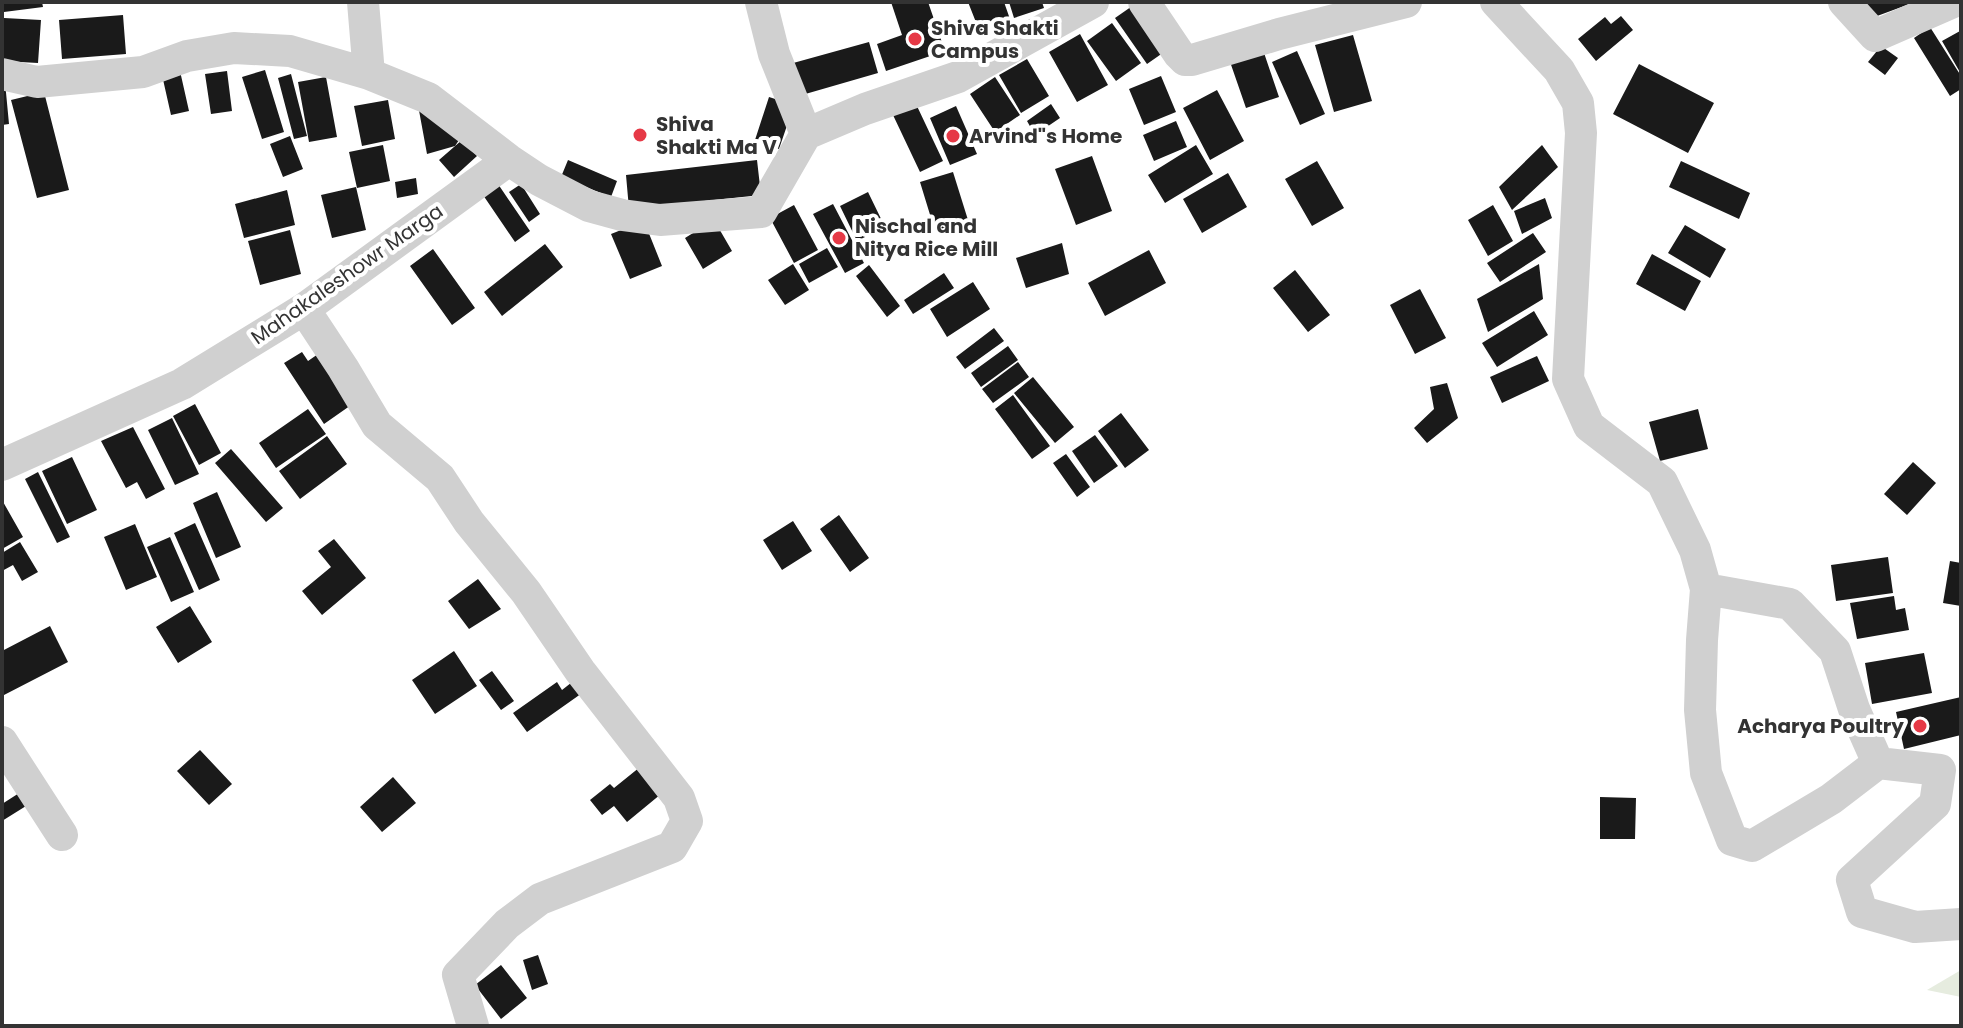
<svg xmlns="http://www.w3.org/2000/svg" width="1963" height="1028" font-family="Poppins,sans-serif">
<style>
.green{fill:#e6ecdf}
.building{fill:#1a1a1a}
.lines{fill:none;stroke-linecap:round;stroke-linejoin:round}
.street{stroke:#d0d0d0;stroke-width:32}
.poi-dot{fill:#e63946;stroke:#fff;stroke-width:3}
.labels{text-anchor:middle;stroke-width:8;stroke-linejoin:round;paint-order:stroke}
.poi-label{font-size:20px;font-weight:bold;fill:#333;stroke:#fff;text-anchor:start}
.street-label{font-size:20px;fill:#333;stroke:#fff}
</style>
<rect width="100%" height="100%" fill="#fff"/>
<path class="green" d="M1961 970V997L1927 990Z"/>
<path class="building" d="M3 2H42L43 7 4 12Z
M891 2H928L945 51 886 71 877 44 902 35Z
M968 2H1004L1011 22 981 35Z
M1009 2H1042L1044 8 1014 18Z
M1138 2 1167 50 1147 64 1115 18Z
M1863 2H1915L1869 19Z
M123 15 126 54 62 59 59 20Z
M1621 16 1633 30 1596 61 1578 39 1605 17 1611 24Z
M4 18 41 20 38 63 2 61Z
M1112 23 1141 63 1116 81 1087 41Z
M1930 27 1961 76V89L1950 96 1914 38Z
M1960 31 1961 33V74L1942 41Z
M1080 34 1108 85 1077 102 1049 52Z
M1353 35 1372 101 1334 112 1315 45Z
M869 42 878 73 795 97 786 65Z
M1261 44 1279 97 1246 108 1228 56Z
M1881 46 1898 58 1885 75 1868 62Z
M1297 51 1325 114 1300 125 1272 62Z
M1027 59 1049 96 1021 113 999 75Z
M1639 64 1714 103 1688 153 1613 114Z
M265 70 284 132 262 139 242 77Z
M180 71 189 111 171 115 162 75Z
M227 71 232 111 211 114 205 74Z
M291 74 307 136 294 139 278 78Z
M1161 76 1176 112 1144 125 1129 89Z
M326 77 337 137 309 142 298 82Z
M995 77 1020 115 995 132 970 94Z
M2 82H5L9 124 2 125Z
M1217 90 1244 141 1210 160 1183 108Z
M44 92 69 190 37 198 11 100Z
M769 97 794 105 779 149 755 140Z
M388 100 395 139 362 146 354 106Z
M916 104 943 161 920 172 893 115Z
M1051 104 1060 118 1035 135 1027 121Z
M418 105 461 137 455 146 427 154Z
M956 106 977 154 950 165 930 118Z
M1176 121 1187 147 1154 161 1143 135Z
M290 136 303 169 283 177 270 144Z
M462 140 477 156 454 177 439 160Z
M383 145 390 181 357 188 349 152Z
M1196 145 1213 174 1165 203 1148 175Z
M1542 145 1558 167 1512 210 1499 187Z
M1092 156 1112 211 1076 225 1055 169Z
M568 160 617 181 611 197 561 177Z
M757 160 761 195 629 209 626 175Z
M1317 161 1344 208 1312 226 1285 179Z
M1681 161 1750 193 1739 219 1669 187Z
M953 172 968 220 935 231 920 182Z
M1228 173 1247 207 1202 233 1183 199Z
M416 178 418 194 397 198 395 182Z
M498 184 530 231 515 242 483 195Z
M521 184 540 214 529 222 509 192Z
M356 187 366 230 332 238 321 195Z
M287 190 295 225 244 238 235 204Z
M868 192 885 227 857 241 840 206Z
M1545 198 1552 218 1522 234 1514 211Z
M833 204 864 263 845 273 813 214Z
M794 205 818 250 794 263 770 218Z
M1493 205 1513 241 1488 256 1468 220Z
M714 220 732 251 703 269 685 238Z
M644 221 662 266 630 279 611 234Z
M1685 225 1726 249 1710 278 1668 253Z
M290 230 301 274 260 285 248 241Z
M1533 233 1546 252 1500 282 1487 263Z
M1062 243 1069 274 1026 288 1016 258Z
M545 244 563 267 502 316 484 292Z
M827 248 838 267 809 283 799 264Z
M433 249 475 308 452 325 410 266Z
M1149 250 1166 283 1105 316 1088 283Z
M1652 254 1701 281 1685 311 1636 284Z
M793 264 809 290 785 305 768 280Z
M1539 264 1543 299 1488 332 1477 299Z
M869 265 900 306 887 317 856 276Z
M1295 270 1330 315 1308 332 1273 288Z
M944 273 954 288 913 314 904 300Z
M973 282 990 309 947 337 930 309Z
M1420 289 1446 338 1415 354 1390 305Z
M1534 311 1548 335 1497 367 1482 343Z
M994 328 1004 341 965 369 956 357Z
M1008 346 1018 360 981 387 971 373Z
M302 352 308 361 321 352 354 403 324 424 284 363Z
M1537 356 1549 381 1502 403 1490 377Z
M1018 362 1029 377 993 403 982 389Z
M1033 377 1074 427 1055 443 1014 393Z
M1447 383 1458 418 1427 443 1414 428 1434 409 1430 387Z
M1013 395 1050 446 1032 459 995 409Z
M195 404 221 453 199 465 173 416Z
M308 409 326 434 276 468 259 443Z
M1698 409 1708 449 1660 461 1649 422Z
M1121 413 1149 450 1125 468 1098 431Z
M172 418 199 474 175 485 148 430Z
M133 427 165 489 146 499 137 482 126 488 101 441Z
M1095 435 1118 466 1094 483 1072 451Z
M327 436 347 464 300 499 279 471Z
M231 449 283 508 266 522 215 463Z
M1066 454 1090 487 1077 497 1053 463Z
M72 457 97 510 67 524 42 471Z
M1913 462 1936 483 1907 515 1884 494Z
M38 472 70 537 57 543 25 479Z
M217 492 241 547 216 558 193 503Z
M2 500 23 537 2 549Z
M839 515 869 558 850 572 820 529Z
M793 521 812 551 782 570 763 540Z
M195 523 220 580 199 590 174 533Z
M135 524 157 577 126 590 104 537Z
M170 537 194 592 171 602 147 547Z
M334 539 366 578 322 615 302 591 331 567 318 551Z
M20 542 38 572 22 581 13 565 2 571V553Z
M1888 557 1893 593 1836 601 1831 565Z
M1950 561 1961 563V606L1943 603Z
M478 579 501 609 469 629 448 601Z
M1894 596 1896 610 1905 608 1909 630 1857 639 1850 603Z
M190 606 212 642 178 663 156 627Z
M50 626 68 662 4 695 2 692V651Z
M454 651 477 686 435 714 412 680Z
M1924 653 1932 693 1872 704 1865 663Z
M492 671 514 701 501 710 479 680Z
M576 679 585 691 527 732 513 713 557 682 562 690Z
M1961 697V735L1904 749 1896 712Z
M200 750 232 784 209 805 177 771Z
M640 767 661 794 627 822 614 806 602 815 590 800 610 784 614 788Z
M393 777 416 803 382 832 360 807Z
M27 788 34 801 2 821V804Z
M1600 797 1636 798 1635 839H1600Z
M538 955 548 984 532 990 523 960Z
M501 965 527 998 501 1019 475 985Z"/>
<g class="lines">
<path class="street" d="M363 2 369 74 428 98 509 160 539 180 589 206 622 215 660 220 761 212 806 134 865 109 958 77 1093 2
M761 2 774 54 806 134
M1144 2 1179 54 1185 60H1192L1279 34 1406 2
M1496 2 1559 70 1578 103 1581 133 1568 379 1589 426 1662 482 1695 550 1706 589 1702 640 1700 710 1706 773 1732 840 1752 846 1831 799 1878 763 1940 770 1935 804 1852 880 1862 912 1915 927 1961 924
M1844 2 1875 36 1953 2
M2 74 37 82 143 72 187 56 234 48 290 51 369 74
M304 309 343 368 377 425 440 478 469 522 526 592 580 671 679 798 687 821 672 847 540 899 507 924 458 975 473 1026
M2 465 182 384 304 309 509 160
M1706 589 1790 604 1835 651 1854 709 1878 763
M2 742 62 835"/>
</g>
<g class="poi-dot">
<circle cx="915" cy="39" r="8"/>
<circle cx="640" cy="135" r="8"/>
<circle cx="953" cy="136" r="8"/>
<circle cx="839" cy="238" r="8"/>
<circle cx="1920" cy="726" r="8"/>
</g>
<g class="labels">
<g class="poi-label">
<text x="931" y="35">Shiva Shakti<tspan x="931" dy="23">Campus</tspan></text>
<text x="656" y="131">Shiva<tspan x="656" dy="23">Shakti Ma V</tspan></text>
<text x="969" y="143">Arvind"s Home</text>
<text x="855" y="233">Nischal and<tspan x="855" dy="23">Nitya Rice Mill</tspan></text>
<text x="1904" y="733" text-anchor="end">Acharya Poultry</text>
</g>
<g class="street-label">
<text transform="translate(347 274) rotate(-35)" y="7">Mahakaleshowr Marga</text>
</g>
</g>
<rect width="1963" height="1028" fill="none" stroke="#333333" stroke-width="8"/>
</svg>
